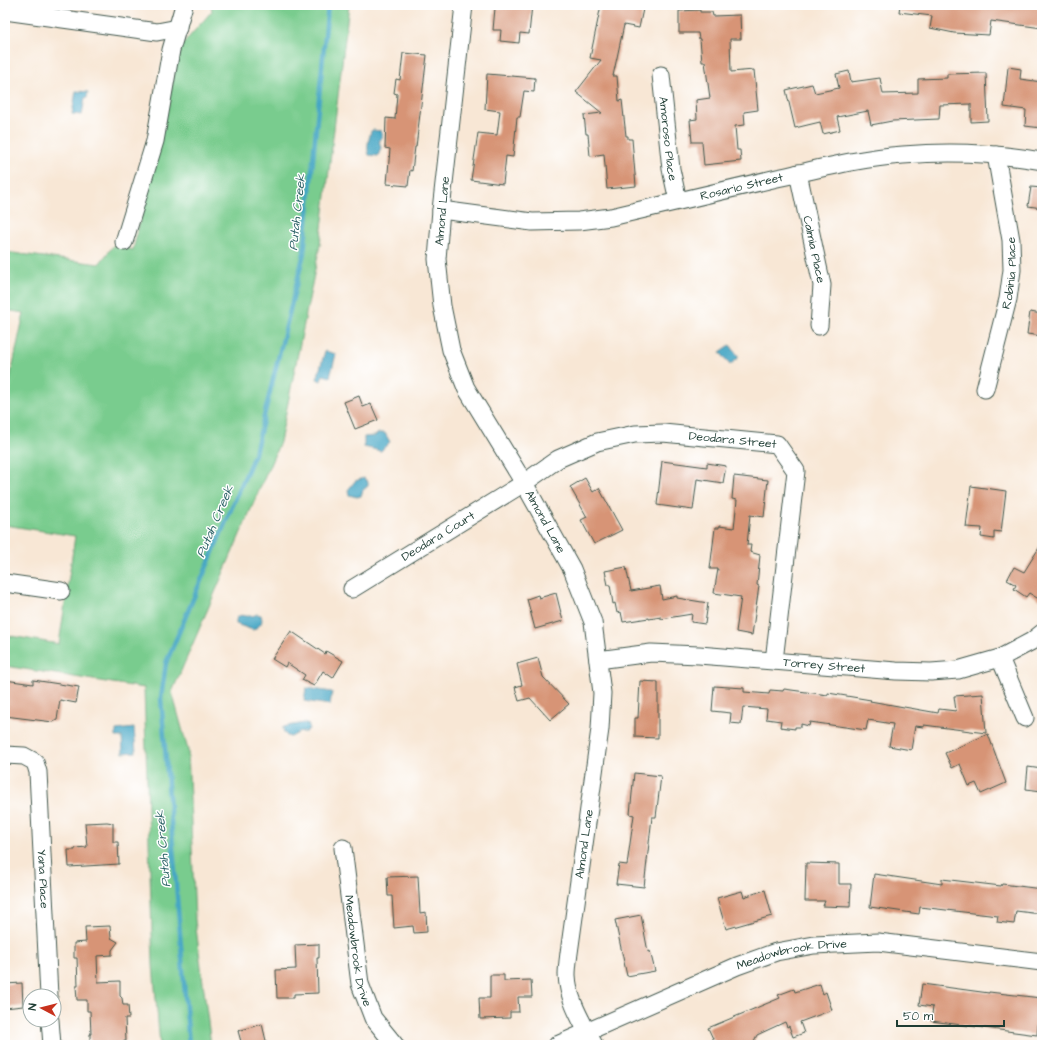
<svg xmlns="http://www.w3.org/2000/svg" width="1047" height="1050" font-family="'Architects Daughter',sans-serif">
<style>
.green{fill:#79cc8e;stroke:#4c8461}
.water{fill:#45a6c4;stroke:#32727c}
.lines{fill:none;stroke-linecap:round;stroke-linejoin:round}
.stream{stroke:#45a6c4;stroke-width:4.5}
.building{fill:#d79476}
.street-casing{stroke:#40564c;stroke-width:19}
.street{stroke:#fff;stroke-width:17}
.labels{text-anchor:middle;stroke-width:3;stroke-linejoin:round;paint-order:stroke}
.street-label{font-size:12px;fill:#1f3d34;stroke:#fff}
.water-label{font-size:13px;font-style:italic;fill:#2c6266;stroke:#fff}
</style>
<rect width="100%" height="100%" fill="#fff"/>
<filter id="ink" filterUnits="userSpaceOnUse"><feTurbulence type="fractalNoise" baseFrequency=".025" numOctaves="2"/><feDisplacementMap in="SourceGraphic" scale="8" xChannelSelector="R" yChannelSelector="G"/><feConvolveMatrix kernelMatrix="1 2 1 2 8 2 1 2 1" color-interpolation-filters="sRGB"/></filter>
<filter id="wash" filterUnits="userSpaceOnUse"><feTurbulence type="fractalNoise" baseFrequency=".012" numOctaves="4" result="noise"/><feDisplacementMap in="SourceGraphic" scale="16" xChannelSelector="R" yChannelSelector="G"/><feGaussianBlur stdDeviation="0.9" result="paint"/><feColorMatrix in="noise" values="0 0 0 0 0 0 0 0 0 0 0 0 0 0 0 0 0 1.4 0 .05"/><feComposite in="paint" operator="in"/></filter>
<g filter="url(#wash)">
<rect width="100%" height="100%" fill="#f8e7d5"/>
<path class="green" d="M211 5H349L320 245 280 442 172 692 188 750 195 920 211 1045H160L153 965 144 688 5 666V635L59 644 75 536 5 525V402L24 313 5 310V252L99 264 114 245 133 250 181 46 212 11Z"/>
<path class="water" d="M76 91 88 92 87 98H85L82 115 72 114Z
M373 130 381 131 382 133V138L379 140 381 148 378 156 369 155C366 147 369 139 371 131Z
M730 345 739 357 730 365 720 352Z
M325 351 336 354 330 377 323 375 321 381 317 379Z
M378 433H385L390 442 381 451 364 447V437L375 436Z
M364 478 368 482V486L363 490 361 496 357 497 349 495 348 490 355 481Z
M257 614 261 615C264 624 259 626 253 630L236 624V620C239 612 244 617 250 616 253 616 255 615 257 614Z
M306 688 332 692 330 705 304 701Z
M304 723 309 725V729L306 732H300L291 737C286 737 283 732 283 727Z
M134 728 136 752 123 753 122 737H116V730Z"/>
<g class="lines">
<path class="stream" d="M189 1045 161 698 166 663 255 453 304 253 328 5"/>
</g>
<g id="blocks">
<path class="building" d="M503 5H532L529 34 520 33 519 43 500 41 501 30H493L495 8 503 9Z
M601 5H624L643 9 639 28 624 25 613 76H617L619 101 622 100 626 136H628V139H632L636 186 607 189 604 154 590 156 588 134H586L584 115 602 113 576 92 601 60 590 58Z
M900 5H1042V28L991 21 989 35 954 33 930 28 932 16 899 12Z
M700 10V12H712L713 16 740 15 741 39H730L731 72 754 70 758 110 744 112 745 125 735 126 737 150H740L741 161 704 165 702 142H692L690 120 697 119 696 100 710 98 705 62H702L700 39H699L698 33H679V11Z
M403 53 427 55 416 147H415L412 171 410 170 408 186 387 184 390 149 385 148 386 118 395 119 397 94 394 93 396 79 400 80Z
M1008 67 1021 69 1020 79 1042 82V128L1025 126 1026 110 1004 107Z
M849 71 851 82 880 78 883 94 918 93V79L947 78V74L986 73 988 121 971 122V104L940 105 939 119 892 121 871 125 868 111 837 117 840 130 823 134 820 122 795 128 786 90 812 84 815 93 839 88 836 74Z
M487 74 535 78 534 92 524 91 520 117H517L513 157 506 156 503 184 471 180 478 133 497 135 500 111 485 109Z
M1031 187 1042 188V208L1028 206Z
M1030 312 1042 314V336L1027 334Z
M359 396 363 407 371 404 378 420 355 429 344 402Z
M662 461 707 467V463L726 466 723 483 697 479 693 510 657 505Z
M734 476 768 480 764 517 750 515 747 545H751L750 552 760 555 757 585 759 586 752 635 736 632 741 597 714 593 718 569H710L715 528H719V526L734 528 737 500 732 499Z
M585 478 593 492 599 488 622 530 594 544 581 520 587 517 570 487Z
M971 486 1006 491 1001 532 994 531V539L981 537 982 528 966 527Z
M1042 543V601L1029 593 1026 597 1014 589 1016 585 1007 580 1014 567 1024 572Z
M626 567 631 591 660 586 662 599 677 596V598L708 603 705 624 691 622 692 614 661 619V617L649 619V618L623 622 621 612 617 613 615 603 613 604 610 585H608L605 571Z
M556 593 563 621 535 629 527 599 538 595 539 598Z
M291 631 325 654 326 651 343 661 333 678 323 671 314 686 302 680 305 675 287 663 285 667 272 659Z
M538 658 543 677 569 704 550 720 530 698 519 701 515 687 522 685 517 664Z
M5 680 33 684V680L79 687 76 703 60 700 57 720 53 722 5 716Z
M640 681 658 682V738L635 737V718H638Z
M714 686 744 688V692L769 694 770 690 783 691 784 689 828 695V693L871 700 870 701 938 713 939 709 956 711 954 696 983 694 986 733 924 725V727L915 726 911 750 889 746 893 724 868 720 866 730 810 722 809 726 801 724V727H795V729L780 727 781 721 766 719 767 709 743 707 741 724 730 723 731 713 712 711Z
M988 734 1006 783 981 794 976 783 969 786 960 764 952 768 945 753Z
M1028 767 1042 769V791L1026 789Z
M634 773 661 776 656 817H652L644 887 616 884 619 864 627 865 634 815 630 814Z
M107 822 113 823V842H118L119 864 69 867 68 850H75V848L87 847 85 823Z
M806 863 839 864V884H851L850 907 823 906 825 901H805Z
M874 874 942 884V879L1001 886 1002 884 1042 889 1040 914 1016 911 1014 924 997 922 998 916 920 907 919 914 870 907Z
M418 876 420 913 426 912 427 932 414 933 413 926 394 928 392 896H388L387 877Z
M765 890 772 916 726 929 717 898 742 891 744 897Z
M641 915 648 952 650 951 655 971 627 976 615 920Z
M110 926 111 938 118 942 112 950V955L97 956 98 982 120 981V996L122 998 123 1005H128L129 1018H125L126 1041 118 1042V1045H90V1034H91L90 1011H87V1000H77L76 986H78L77 958H74V943L86 942 85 927Z
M319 944V958H317L318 993 294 994V998H277L276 970 296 969 295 945Z
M490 975H504V981L531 980 532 997H518L519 1012H510V1018L480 1019 479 998H490Z
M22 983 23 1006 5 1008V984Z
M820 984 823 994 826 992 832 1010 800 1022 804 1033 793 1037 789 1026 787 1027 785 1022 757 1035 753 1043 750 1045H716L708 1028 780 998 778 995 794 989 795 992Z
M922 984 989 993V992L1041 998 1037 1035 931 1021 933 1007 919 1005Z
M262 1024 267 1045H242L238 1031Z"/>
</g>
</g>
<g filter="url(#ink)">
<use href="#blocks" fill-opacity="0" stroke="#40564c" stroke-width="1"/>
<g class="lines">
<defs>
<g id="street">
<path id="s1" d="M464 5 441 210 437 259 442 306 451 350 466 388 524 483 572 569 593 622 602 693 600 729 569 953C568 961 567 968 567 975 568 1001 583 1023 594 1045"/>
<path d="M5 11 157 32 178 28"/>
<path id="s2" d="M661 75 671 169 678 201"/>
<path id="s3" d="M798 173 822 285 819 326"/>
<path id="s4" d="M441 210 532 222 579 221 611 217C667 204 722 191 777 178 819 169 860 158 903 155 949 151 996 153 1042 161"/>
<path d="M124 242 155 141 171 50 184 5"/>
<path id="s5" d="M985 389 1008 299 1012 270 1011 240 996 155"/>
<path d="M5 583 61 591"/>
<path id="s6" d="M352 589 524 483 558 459 597 442 635 434 663 433 777 444 796 471 774 661"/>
<path d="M1000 658 1025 718"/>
<path id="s7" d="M598 660 651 653 699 655 896 671 931 672 958 670 1000 658 1032 641 1042 633"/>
<path id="s8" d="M5 755 24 756 35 762 38 772 49 996"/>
<path id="s9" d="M343 848 360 984 373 1018 395 1045"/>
<path d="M50 1020 52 1045"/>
<path id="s10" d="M557 1045 737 966 776 952 814 945 878 942 1042 962"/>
</g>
</defs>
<use href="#street" class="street-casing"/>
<use href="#street" class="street"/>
</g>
</g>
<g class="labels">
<g class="street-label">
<text dy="4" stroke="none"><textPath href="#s2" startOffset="64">Amoroso Place</textPath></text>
<text dy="4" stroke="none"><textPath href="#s4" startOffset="305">Rosario Street</textPath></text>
<text transform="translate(442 211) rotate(-85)" y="4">Almond Lane</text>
<text dy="4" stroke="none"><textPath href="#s3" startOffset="78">Calmia Place</textPath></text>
<text dy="4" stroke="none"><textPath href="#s5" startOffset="119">Robinia Place</textPath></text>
<text dy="4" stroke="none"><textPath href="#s6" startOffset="423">Deodara Street</textPath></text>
<text dy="4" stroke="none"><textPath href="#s1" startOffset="544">Almond Lane</textPath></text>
<text dy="4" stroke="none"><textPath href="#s6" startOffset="101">Deodara Court</textPath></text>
<text dy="4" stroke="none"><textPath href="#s7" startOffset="227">Torrey Street</textPath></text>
<text transform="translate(584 844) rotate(-82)" y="4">Almond Lane</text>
<text dy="4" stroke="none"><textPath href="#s8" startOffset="149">Yana Place</textPath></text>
<text dy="4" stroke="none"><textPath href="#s9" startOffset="104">Meadowbrook Drive</textPath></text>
<text dy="4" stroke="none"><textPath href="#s10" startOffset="253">Meadowbrook Drive</textPath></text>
</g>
<g class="water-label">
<text transform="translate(296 212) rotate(-84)" y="5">Putah Creek</text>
<text transform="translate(214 521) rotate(-67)" y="5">Putah Creek</text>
<text transform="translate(162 849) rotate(-95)" y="5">Putah Creek</text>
</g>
</g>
<rect width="1047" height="1050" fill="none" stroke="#fff" stroke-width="20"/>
<g transform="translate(42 1008) rotate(277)"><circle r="19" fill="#ffffff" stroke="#a5b1ae"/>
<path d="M0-3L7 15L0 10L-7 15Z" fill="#c8321e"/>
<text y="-6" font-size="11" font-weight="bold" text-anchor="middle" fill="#1f3d34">N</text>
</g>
<path d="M897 1020v6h107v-6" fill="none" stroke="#1f3d34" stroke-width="2"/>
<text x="903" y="1020" font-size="12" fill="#1f3d34" stroke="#ffffff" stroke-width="3" paint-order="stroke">50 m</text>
</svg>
